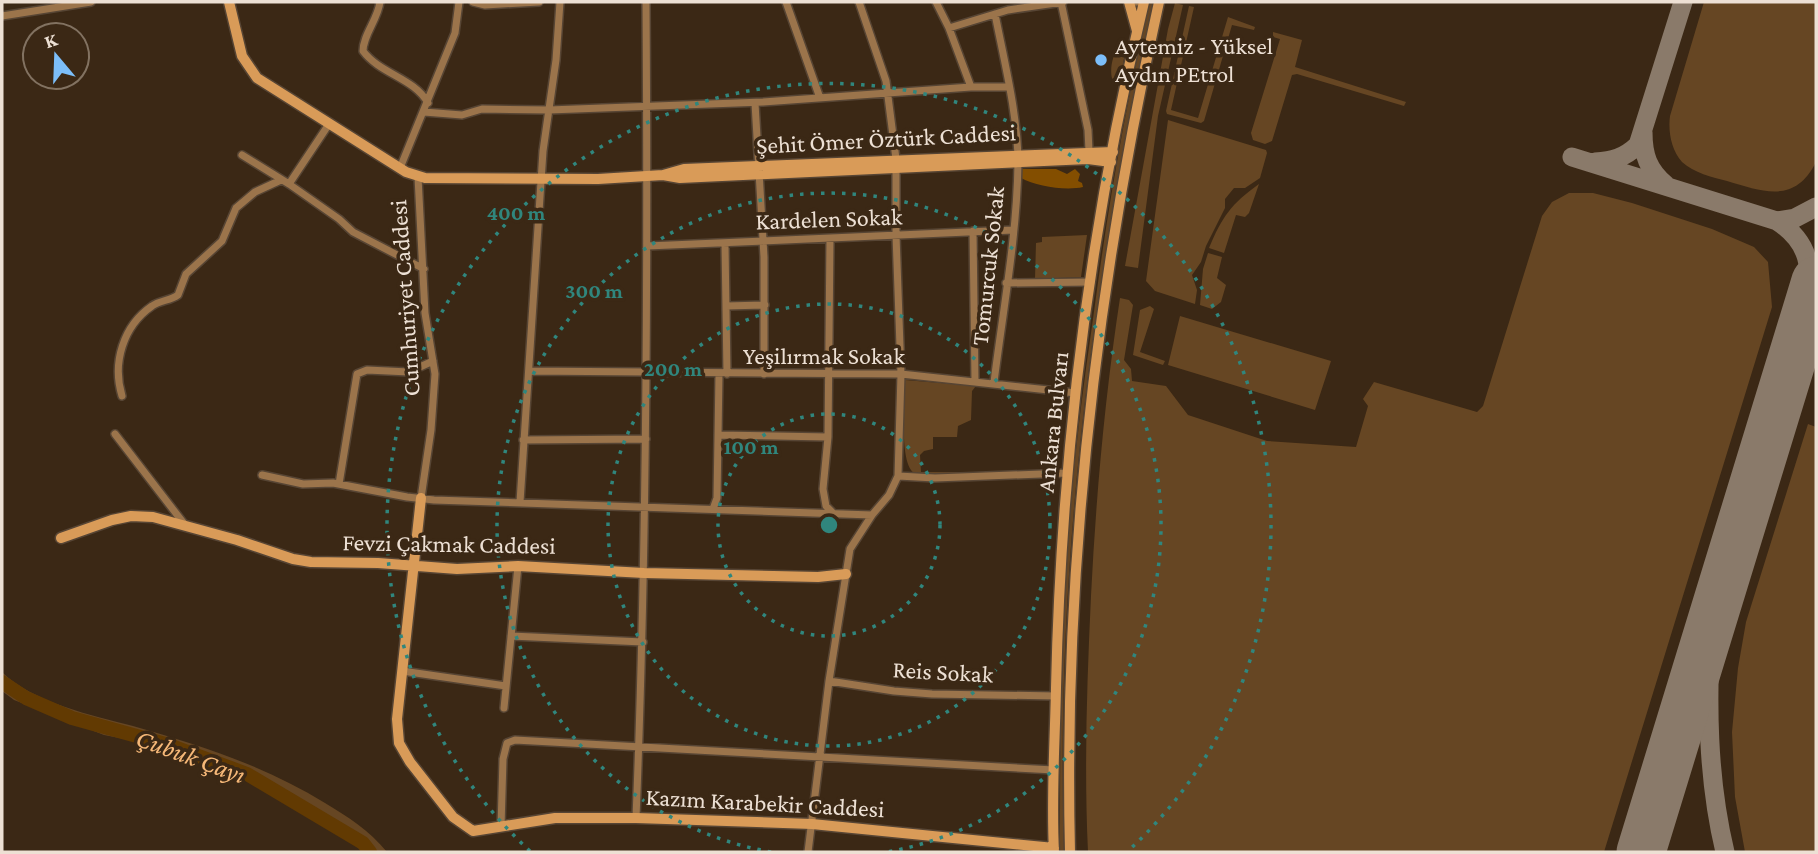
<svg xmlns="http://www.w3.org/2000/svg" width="1818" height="854" font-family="'Crimson Pro',serif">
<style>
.green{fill:#664623}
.forest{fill:#834e00}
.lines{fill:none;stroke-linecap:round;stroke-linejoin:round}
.river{stroke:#623a02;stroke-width:14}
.taxiway{stroke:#8a7a6a;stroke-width:19}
.runway{stroke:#8a7a6a;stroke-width:49}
.street-casing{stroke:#574534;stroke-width:10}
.secondary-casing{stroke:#574534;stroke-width:13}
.street{stroke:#9b744b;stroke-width:7}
.secondary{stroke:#d99b58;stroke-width:10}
.ring{fill:none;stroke:#30867d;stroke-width:3.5;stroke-dasharray:3.5 7}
.poi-dot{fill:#7cbef9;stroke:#3b2815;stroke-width:2.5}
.labels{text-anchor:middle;stroke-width:7;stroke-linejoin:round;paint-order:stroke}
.poi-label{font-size:24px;fill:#ede0d4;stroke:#3b2815;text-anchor:start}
.street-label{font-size:24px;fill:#ede0d4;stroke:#3b2815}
.water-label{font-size:26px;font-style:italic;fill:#f6b878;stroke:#3b2815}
.centre{fill:#30867d;stroke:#3b2815;stroke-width:3.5}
.ring-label{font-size:21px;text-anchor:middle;font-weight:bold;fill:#30867d;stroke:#3b2815;stroke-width:7;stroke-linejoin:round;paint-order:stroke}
</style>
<rect width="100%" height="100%" fill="#3b2815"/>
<path class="green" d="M1150 2H1154C1092 280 1055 566 1064 852H1060C1060 769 1060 686 1064 604 1068 508 1079 414 1093 319 1107 213 1125 106 1150 2Z
M1704 2H1816V162C1795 204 1764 192 1727 181 1712 177 1694 173 1682 162 1671 150 1668 131 1670 116Z
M1175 3 1183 5 1158 116 1138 268 1125 266 1168 29Z
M1189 6 1194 7 1171 110 1198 118 1228 17 1255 27 1254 30 1232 25 1204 121 1201 123 1167 114 1166 111Z
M1273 32 1302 40 1295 67 1406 102 1404 106 1297 74 1292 75 1272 141 1265 144 1253 140 1251 133 1280 39 1273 37Z
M1118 48H1126L1119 85 1113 81C1109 72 1112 56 1118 48Z
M1168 120 1266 150 1267 153 1260 178 1245 188H1234L1225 199V208L1206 246 1201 262 1192 275 1197 290 1195 304 1155 291 1146 281Z
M1259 184 1249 213 1245 217 1236 215 1224 253 1209 248C1222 217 1231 204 1259 184Z
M1569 193H1593L1632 203 1712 229 1754 247 1768 262 1772 307 1604 852H1088C1084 767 1087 681 1091 596 1096 496 1105 396 1120 298L1129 300 1133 305 1124 360 1131 369 1132 381 1166 386 1188 415 1267 441 1356 447 1368 406 1363 399 1374 382 1477 412 1483 406 1542 216 1552 202Z
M1087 235 1081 277 1035 279 1036 243 1042 242V237Z
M1208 253 1222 257 1217 278 1226 285 1221 302 1212 309 1200 305 1203 269Z
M1150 306 1154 309 1140 352 1165 361 1163 365 1133 355 1140 310Z
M1180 316 1331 361 1315 410 1168 365Z
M905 380 976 386 972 391 971 420 958 426 957 437H933V449L924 451 920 455 921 472H959V475C947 475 928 478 916 474 898 468 905 398 905 380Z
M1808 424 1816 427V852H1745L1735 797 1732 732 1738 668 1746 622Z
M2 672C32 702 93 716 133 726 200 745 265 766 325 803 348 817 369 830 387 852H363L350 841 278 795 232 772 135 741 104 735 14 700 2 691Z"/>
<path class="forest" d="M1021 169H1056L1067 174 1075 169 1080 174 1078 181 1082 183 1083 187C1065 191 1036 186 1021 178Z"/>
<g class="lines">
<path class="river" d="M2 682 26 698 72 718 169 745 247 774 363 843 370 852"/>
<path class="taxiway" d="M1643 132C1643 155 1648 170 1666 185
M1572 157 1777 221
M1595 162C1613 161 1624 158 1638 145L1683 2
M1809 305C1811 268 1811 243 1777 221L1795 218 1816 207
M1711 625C1707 702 1707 777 1725 852"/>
<path class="runway" d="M1641 852 1816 281"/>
<defs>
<path id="street" d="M380 2C378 19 363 35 363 51 380 74 414 78 428 103
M473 2 485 5 539 2
M786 2 820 98
M936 2 949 28 971 87
M1061 2 1088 130 1089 151
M1135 2H1137
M2 16 91 2
M949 28 1008 10 1063 2
M755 103 764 257V374
M424 112 462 115 482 109 549 110 763 102 971 87H1009
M242 155 289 184 339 219 353 232 424 269
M400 168 455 33 459 2
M418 177 425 313 435 374 431 430 421 498
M289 184 329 124
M973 231 975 381
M830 239 828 437 823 489 826 506 832 512
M725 244 727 374
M647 246 1013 230
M1006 283 1091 282
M726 306 765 305
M529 371 901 374 1076 393
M994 382C1003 310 1017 236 1018 163 1018 116 1004 60 995 14
M122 396C112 363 123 326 152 306 160 300 170 301 178 295L186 274 222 241 236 208 255 192 281 180
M115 434 185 525
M718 435 828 437
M523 440 646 439
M262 475 303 484 333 483 407 497 434 500 872 515
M898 476 935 478 1067 473
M339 484 357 374 367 370 409 372 433 361
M520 502 543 151 556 60 560 2
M713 509 717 498 719 374
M511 636 643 642
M402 671 506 686
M829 681 894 691 932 694 1056 696
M504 708 518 566
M636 818C647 546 648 274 646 2
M501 827 503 759 507 743 515 740 1054 770
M808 852 829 681 850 549 872 515 889 495 898 476 901 374 896 235V159L886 81 859 2"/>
<path id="secondary" d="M229 2 242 56 257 78 406 172 425 178 598 179 663 175 680 178 1088 159 1111 162
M1129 2 1137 31
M663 175 684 169 1113 152
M421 498 397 719 399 743 410 762 453 817 473 831 555 818H636L812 824 1054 848
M61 538 112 520 131 516 153 517 237 540 293 559 311 562 378 563 457 569 518 566 644 573 818 577 846 574
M1054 852C1051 797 1055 742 1056 688 1061 458 1090 225 1144 2
M1070 852C1063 566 1097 281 1159 2"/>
</defs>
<use href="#street" class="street-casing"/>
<use href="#secondary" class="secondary-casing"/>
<use href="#street" class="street"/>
<use href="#secondary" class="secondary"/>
</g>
<g class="ring">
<circle cx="829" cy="525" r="111"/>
<circle cx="829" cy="525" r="221"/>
<path d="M771 852A332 332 0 1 1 887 852"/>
<path d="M530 851A442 442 0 1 1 1128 851"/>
</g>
<circle class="poi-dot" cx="1101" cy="60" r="7"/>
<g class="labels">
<g class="poi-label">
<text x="1115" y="54">Aytemiz - Yüksel<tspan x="1115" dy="28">Aydın PEtrol</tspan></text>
</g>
<g class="street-label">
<text transform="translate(886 139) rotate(-3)" y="8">Şehit Ömer Öztürk Caddesi</text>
<text transform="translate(829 219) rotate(-2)" y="8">Kardelen Sokak</text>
<text transform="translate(988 266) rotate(-84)" y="8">Tomurcuk Sokak</text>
<text transform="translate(405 298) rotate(-94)" y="8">Cumhuriyet Caddesi</text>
<text x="824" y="364">Yeşilırmak Sokak</text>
<text transform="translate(1053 422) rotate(-84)" y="8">Ankara Bulvarı</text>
<text transform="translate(449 544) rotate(1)" y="8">Fevzi Çakmak Caddesi</text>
<text transform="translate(943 672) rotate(3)" y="8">Reis Sokak</text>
<text transform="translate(765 803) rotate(3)" y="8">Kazım Karabekir Caddesi</text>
</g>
<g class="water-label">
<text transform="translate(191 756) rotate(20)" y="9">Çubuk Çayı</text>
</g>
</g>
<circle cx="829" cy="525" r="10" class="centre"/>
<g class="ring-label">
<text x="516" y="220">400 m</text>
<text x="594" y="298">300 m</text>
<text x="673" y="376">200 m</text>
<text x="751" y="454">100 m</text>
</g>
<rect width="1818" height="854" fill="none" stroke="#ede0d4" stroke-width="7"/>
<g transform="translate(56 56) rotate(341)"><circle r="33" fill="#3b2815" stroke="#827261" stroke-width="2"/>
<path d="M0-5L12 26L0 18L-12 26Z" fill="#7cbef9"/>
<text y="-10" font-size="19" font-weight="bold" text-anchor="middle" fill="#ede0d4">K</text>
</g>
</svg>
